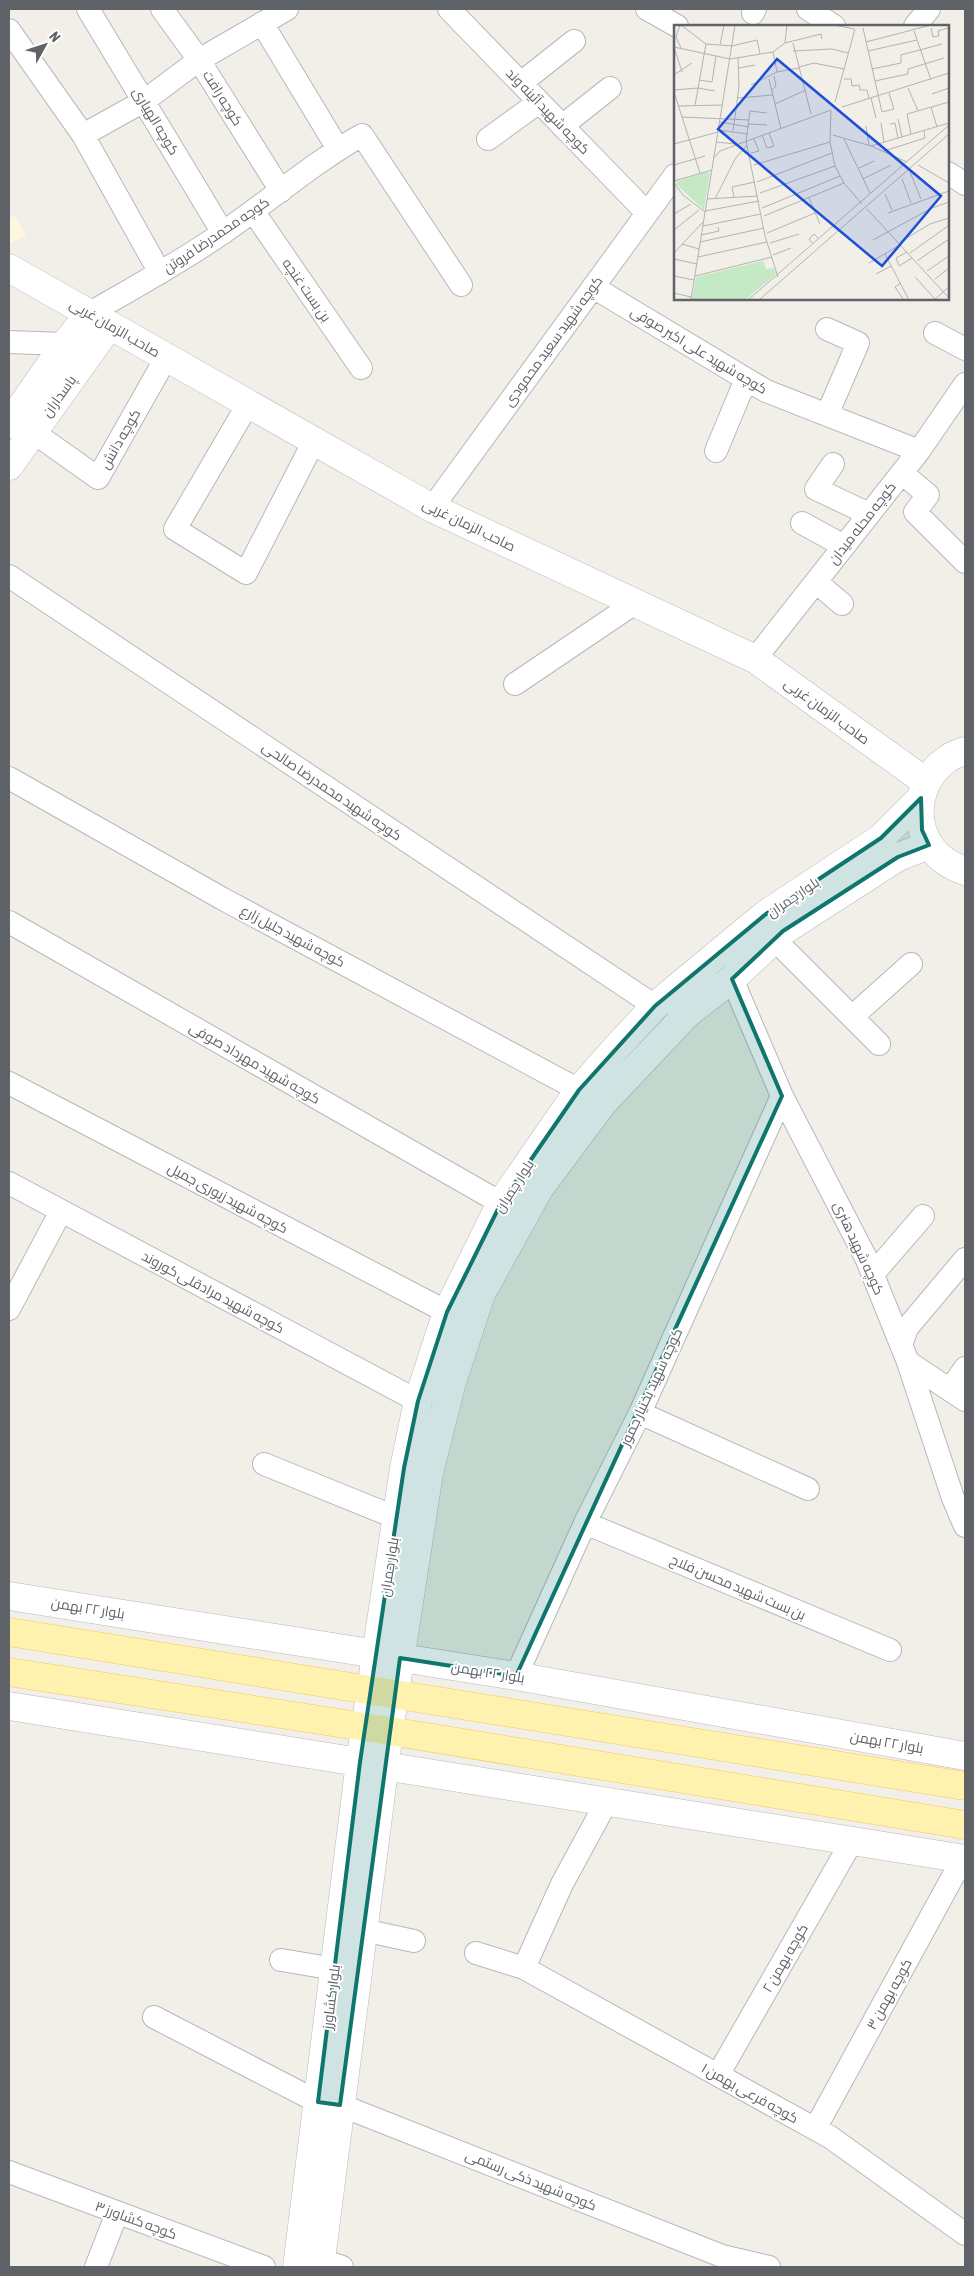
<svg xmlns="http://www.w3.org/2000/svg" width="974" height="2276" font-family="'Asap Condensed',Cairo,sans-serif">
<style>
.commercial{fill:#fef7e0}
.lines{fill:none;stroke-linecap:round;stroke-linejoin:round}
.street-casing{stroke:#b5b8bc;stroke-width:24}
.secondary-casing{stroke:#b6babf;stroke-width:29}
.primary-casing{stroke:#f2c960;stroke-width:29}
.street{stroke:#fff;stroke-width:22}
.secondary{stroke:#fff;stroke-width:28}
.primary{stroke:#fff2af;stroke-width:28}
.marked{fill:#0f766e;fill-opacity:0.2;stroke:#0f766e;stroke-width:4;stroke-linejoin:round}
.labels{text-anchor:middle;stroke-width:4;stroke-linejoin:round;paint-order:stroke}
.street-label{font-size:14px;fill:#5f6368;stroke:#fff}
.inset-road{fill:none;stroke:#b3b3b1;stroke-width:1}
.view{fill:#1d4ed8;fill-opacity:0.15;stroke:#1d4ed8;stroke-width:2.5}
.inset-edge{fill:none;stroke:#5f6368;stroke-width:2.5}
</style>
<rect width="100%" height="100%" fill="#f1efe8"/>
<path class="commercial" d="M15 216 26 235 12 243 9 241V220Z"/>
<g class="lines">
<defs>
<path id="street" d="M88 9 223 233
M162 9 199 60 281 191
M449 9 647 213
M647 9 677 26
M808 9 834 26
M753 13 755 9
M262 23 338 149
M915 26 929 9
M9 30 83 135 160 273
M521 83 574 41
M562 126 610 88
M83 135 144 101 199 60 287 9
M488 139 539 102
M948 173 965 184
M253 211 361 368
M593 287 766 391 919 451
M90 313C135 287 181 262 224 232 270 200 313 163 362 135L461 285
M827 329 858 343 827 415
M935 333 965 349
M9 342 65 344
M248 404 175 529 246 573 314 441
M33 432 98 478 166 358
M716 451 746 379
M833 464 816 489 869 514
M902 473 928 495 915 512 965 562
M432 508 675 175
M802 523 844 546
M9 576 655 1006
M816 582 842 604
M755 659 919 451 965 384
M515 684 635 603
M9 778 223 899 579 1090
M9 922 501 1203
M774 939 879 1044
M732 979 782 1096 867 1260 908 1362 953 1498 965 1526
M852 1017 911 964
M9 1083 447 1312
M9 1183 418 1401
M873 1274 923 1216
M9 1309 61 1211
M901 1345 907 1328 965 1259
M908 1362 965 1400
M950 1390 965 1368
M640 1413 808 1489
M264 1464 397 1518
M585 1523 890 1650
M516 1676 585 1523 640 1413 782 1096
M363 1930 414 1941
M476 1953 524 1968 830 2137 965 2234
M281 1960 335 1969
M524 1968 562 1884 607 1801
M154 2017 318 2102 340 2105 722 2256 769 2267
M718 2075 852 1841
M815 2129 963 1858
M9 2172 264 2267
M321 2260 342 2267
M96 2267 117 2213"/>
<path id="secondary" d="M9 268 432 508 755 659 926 782
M9 424 65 344 90 313
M9 466 109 326
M965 751C926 761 907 810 929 844 937 858 951 866 965 871
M9 1596 516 1676 965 1756
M9 1706 965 1859
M297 2267 360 1762 404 1468 418 1401 447 1312 501 1203 579 1090 617 1047 655 1006 708 962 766 914 881 838 921 798
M320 2267 389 1731 429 1473 452 1382 481 1294 539 1189 603 1103 688 1013 732 979 783 931 898 857 929 845"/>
<path id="primary" d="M9 1632 965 1786
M9 1672 365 1727 965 1825"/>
</defs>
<use href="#street" class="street-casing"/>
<use href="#secondary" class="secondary-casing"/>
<use href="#primary" class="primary-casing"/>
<use href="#street" class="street"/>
<use href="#secondary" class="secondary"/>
<use href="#primary" class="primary"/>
</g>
<path class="marked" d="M921 798 922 830 929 845 898 857 783 931 732 979 782 1096 516 1676 400 1658 340 2105 318 2102 360 1762 404 1468 418 1401 447 1312 501 1203 579 1090 655 1006 766 914 881 838Z"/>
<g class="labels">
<g class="street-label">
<text transform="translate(223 98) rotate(58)" y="5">کوچه رافت</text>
<text transform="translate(548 111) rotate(46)" y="5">کوچه شهید آئینه وند</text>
<text transform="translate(156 121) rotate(59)" y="5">کوچه الهیاری</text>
<text transform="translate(216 235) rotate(-34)" y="5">کوچه محمدرضا فروتن</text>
<text transform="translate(307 290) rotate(55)" y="5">بن بست غنچه</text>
<text transform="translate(115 328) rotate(30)" y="5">صاحب الزمان غربی</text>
<text transform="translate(553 341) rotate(-54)" y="5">کوچه شهید سعید محمودی</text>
<text transform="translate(699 350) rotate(31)" y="5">کوچه شهید علی اکبر صوفی</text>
<text transform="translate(59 396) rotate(-54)" y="5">پاسداران</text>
<text transform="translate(120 439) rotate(-60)" y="5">کوچه دانش</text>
<text transform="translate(862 523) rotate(-52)" y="5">کوچه محله میدان</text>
<text transform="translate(469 525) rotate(26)" y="5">صاحب الزمان غربی</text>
<text transform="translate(827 711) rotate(36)" y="5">صاحب الزمان غربی</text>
<text transform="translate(332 791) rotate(34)" y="5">کوچه شهید محمدرضا صالحی</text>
<text transform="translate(793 897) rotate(-34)" y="5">بلوار چمران</text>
<text transform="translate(293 936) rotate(28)" y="5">کوچه شهید جلیل زارع</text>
<text transform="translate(255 1063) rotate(30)" y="5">کوچه شهید مهرداد صوفی</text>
<text transform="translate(514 1186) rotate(-57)" y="5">بلوار چمران</text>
<text transform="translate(228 1198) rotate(28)" y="5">کوچه شهید زیوری جمیل</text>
<text transform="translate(859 1248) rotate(65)" y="5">کوچه شهید هنری</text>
<text transform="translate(213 1292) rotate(28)" y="5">کوچه شهید مرادقلی کوروند</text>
<text transform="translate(651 1387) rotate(-65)" y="5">کوچه شهید بختیار جمور</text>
<text transform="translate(389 1567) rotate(-81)" y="5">بلوار چمران</text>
<text transform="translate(738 1587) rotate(23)" y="5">بن بست شهید محسن فلاح</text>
<text transform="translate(88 1608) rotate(9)" y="5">بلوار ۲۲ بهمن</text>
<text transform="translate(488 1672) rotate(9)" y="5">بلوار ۲۲ بهمن</text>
<text transform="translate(887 1742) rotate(10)" y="5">بلوار ۲۲ بهمن</text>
<text transform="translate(785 1958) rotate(-60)" y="5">کوچه بهمن ۲</text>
<text transform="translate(889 1994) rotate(-61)" y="5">کوچه بهمن ۳</text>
<text transform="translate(331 1997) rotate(-83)" y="5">بلوار کشاورز</text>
<text transform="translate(750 2093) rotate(29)" y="5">کوچه فرعی بهمن ۱</text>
<text transform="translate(531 2180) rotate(22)" y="5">کوچه شهید ذکی رستمی</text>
<text transform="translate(136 2220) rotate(20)" y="5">کوچه کشاورز ۳</text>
</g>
</g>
<g transform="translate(674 25)">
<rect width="275" height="275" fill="#f1efe8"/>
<path d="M33 147 36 148 30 185 2 159 4 156ZM89 236 92 244 100 243 102 249 71 275H18L22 252Z" fill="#c5e8c5"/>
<path class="inset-road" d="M6 0 2 12 7 23M7 0 32 19 58 21 83 15 86 29M160 0 180 4M189 3 208 87 220 84 215 68M257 3 259 12 265 11 264 6 274 3M240 6 257 55M192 17 257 0M111 18 147 9 148 14M111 18 113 0M119 18 137 89M46 20 50 0M0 22 56 34 99 27 111 18M0 22 8 47M119 26 158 24 174 28M194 26 243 15M125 42 140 38 170 44M65 43 81 40M198 44 227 38V30L268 19M103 47 125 43M0 50 18 38M95 54 107 104M170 54H177L178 61 185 60 186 65H193L195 74M25 55 38 57 42 31M201 56 234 49V44L270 33M77 60 103 47 99 27M234 63 244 86M0 65 24 63 41 66M98 65 102 61 100 51M0 67 26 148M258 69 275 63M64 73 99 70M197 73 202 93M161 77 181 4M101 79 132 65M21 80 32 19M4 81 49 80M168 82 275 48M257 82 263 102M157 86 156 117 161 141 170 158 188 179M93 88 76 86 72 116 91 211 104 252M8 92 75 95M224 94 228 112M46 97 75 102M207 98 210 117M75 99 93 100M216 99 221 98 224 113M192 101 195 120M44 105 74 109M59 106 65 62 64 33M237 109 233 89 275 77M88 110 93 123 100 121 95 108M159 110 197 121 233 137M170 114 196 168M42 117 61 119M0 119 44 107M197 121 275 98M210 126 251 113 250 106M77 128 85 126 80 114M40 133 46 126 157 85M0 140 31 131M80 140 156 117M244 140 275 158M185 143 200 136M236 147 247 174M189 154 217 140M228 154 237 178M0 156 38 145M83 157 158 128M0 158 9 170 31 187M86 168 161 141M211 169 218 185M60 172 58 162 81 157M135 173 146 199M33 174 84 171M41 174 61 134 73 120M88 183 166 151M193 184 275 273M31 186 85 176M214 188 275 166M0 189 17 179M90 191 170 158M29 201 87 189M0 205 25 185M93 208 141 188M27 210 45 206 44 202M199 215 258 183 275 177M26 217 90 203M226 217 256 199 275 193M96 218 125 209M138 218 135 214 140 209 144 213M8 219 25 224M233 227 222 233 225 241 238 233M0 228 29 197M236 228 274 201M211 229 235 275M99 230 117 223M24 232 93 217M0 234 23 239M243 236 275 214M195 238 226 220M253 246 275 231M202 249 217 241M0 251 20 255M21 251 98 232M241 252 261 274M261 254 275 243M227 258 221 262 229 274M0 268 17 272M17 275 61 0M74 275 275 100M85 275 275 109M260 275 275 262"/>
<path class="view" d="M103 34 267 171 208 241 44 104Z"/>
<rect width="275" height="275" class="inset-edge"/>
</g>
<rect width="974" height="2276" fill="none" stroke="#5f6368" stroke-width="20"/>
<g transform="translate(45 45) rotate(50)" stroke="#ffffff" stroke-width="4" paint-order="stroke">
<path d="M0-4L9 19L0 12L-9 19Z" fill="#5f6368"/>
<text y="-8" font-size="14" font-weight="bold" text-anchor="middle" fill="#5f6368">N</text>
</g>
</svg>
